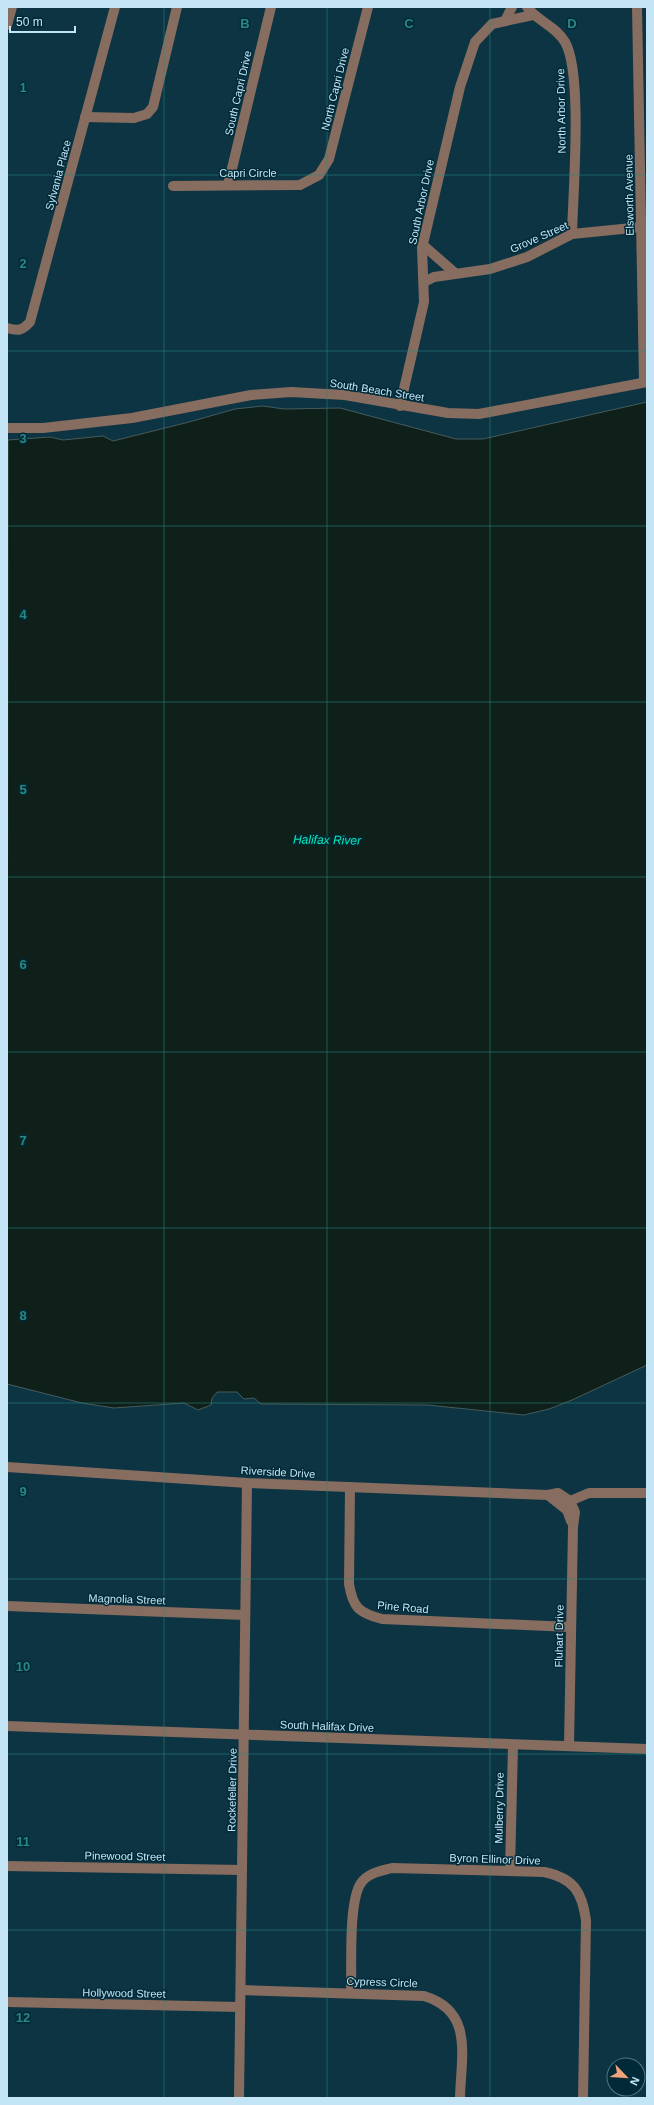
<svg xmlns="http://www.w3.org/2000/svg" width="654" height="2105" viewBox="0 0 654 2105" font-family="Helvetica,sans-serif">
<style>
.water{fill:#0f201a;stroke:#455b5c}
.lines{fill:none;stroke-linecap:round;stroke-linejoin:round}
.minor{stroke:#876d60;stroke-width:10}
.grid{fill:none;stroke:#2a8782;stroke-width:1;stroke-opacity:0.55}
.labels{text-anchor:middle;dominant-baseline:central;stroke-width:3;stroke-linejoin:round;paint-order:stroke}
.street-label{font-size:11px;fill:#c3e5f5;stroke:#012a38}
.water-label{font-size:12px;font-style:italic;fill:#09e8b2;stroke:#012a38}
.grid-label{font-size:13px;text-anchor:middle;font-weight:bold;fill:#2a8782;stroke:#012a38;stroke-width:3;stroke-linejoin:round;paint-order:stroke}
</style>
<rect width="100%" height="100%" fill="#0d3443"/>
<path class="water" d="M647 402V1365L572 1400 549 1409 524 1415 428 1405 261 1404 254 1398 244 1399 237 1392H217L212 1398 211 1405 198 1410 184 1403 114 1408 82 1403 7 1384 8 440 50 437 63 440 103 436 113 441 189 422 235 409 263 406 284 409 340 408 456 439H483Z"/>
<g class="lines">
<g class="minor">
<path d="M527 7C537 21 556 26 565 42 583 73 573 192 572 234"/>
<path d="M637 7 644 382"/>
<path d="M505 21 512 7"/>
<path d="M7 25 12 7"/>
<path d="M85 117 134 118 147 114 153 107 177 7"/>
<path d="M228 185 271 7"/>
<path d="M173 186 300 185 319 175 329 159 368 7"/>
<path d="M423 245 455 273"/>
<path d="M424 282 434 277 490 269 527 257 572 234 642 227"/>
<path d="M7 328C18 331 22 331 30 322L115 7"/>
<path d="M400 406 424 302 422 248 460 87 475 42 492 24 533 15"/>
<path d="M7 428H43L132 418 251 395 291 392 345 395 448 413 479 414 647 382"/>
<path d="M7 1467 247 1483 548 1495 558 1493 570 1501"/>
<path d="M350 1487 349 1584C353 1608 359 1613 382 1619L571 1627"/>
<path d="M548 1495 567 1510 571 1521"/>
<path d="M570 1501 589 1493H647"/>
<path d="M7 1606 245 1615"/>
<path d="M7 1726 647 1749"/>
<path d="M569 1746 573 1527 575 1512 570 1501"/>
<path d="M7 1866 242 1870"/>
<path d="M510 1871 513 1745"/>
<path d="M241 1990 424 1996C474 2011 461 2056 460 2098"/>
<path d="M351 1993C352 1968 348 1902 361 1883 368 1873 381 1871 392 1868L544 1872C574 1878 582 1892 586 1920L583 2098"/>
<path d="M7 2002 240 2007"/>
<path d="M239 2098 247 1483"/>
</g>
</g>
<path class="grid" d="M164 7V2098M327 7V2098M490 7V2098M7 175H647M7 351H647M7 526H647M7 702H647M7 877H647M7 1052H647M7 1228H647M7 1403H647M7 1579H647M7 1754H647M7 1930H647"/>
<g class="labels">
<g class="street-label">
<text transform="translate(335 89) rotate(-76)">North Capri Drive</text>
<text transform="translate(238 93) rotate(-77)">South Capri Drive</text>
<text transform="translate(561 111) rotate(-91)">North Arbor Drive</text>
<text x="248" y="173">Capri Circle</text>
<text transform="translate(58 175) rotate(-75)">Sylvania Place</text>
<text transform="translate(629 195) rotate(-91)">Elsworth Avenue</text>
<text transform="translate(421 202) rotate(-78)">South Arbor Drive</text>
<text transform="translate(539 237) rotate(-24)">Grove Street</text>
<text transform="translate(377 390) rotate(9)">South Beach Street</text>
<text transform="translate(278 1472) rotate(3)">Riverside Drive</text>
<text transform="translate(127 1599) rotate(2)">Magnolia Street</text>
<text transform="translate(403 1607) rotate(5)">Pine Road</text>
<text transform="translate(559 1636) rotate(-89)">Fluhart Drive</text>
<text transform="translate(327 1726) rotate(2)">South Halifax Drive</text>
<text transform="translate(232 1790) rotate(-89)">Rockefeller Drive</text>
<text transform="translate(499 1808) rotate(-89)">Mulberry Drive</text>
<text transform="translate(125 1856) rotate(1)">Pinewood Street</text>
<text transform="translate(495 1859) rotate(2)">Byron Ellinor Drive</text>
<text transform="translate(382 1982) rotate(2)">Cypress Circle</text>
<text transform="translate(124 1993) rotate(1)">Hollywood Street</text>
</g>
<g class="water-label">
<text transform="translate(327 840) rotate(1)">Halifax River</text>
</g>
</g>
<g class="grid-label">
<text x="245" y="28">B</text>
<text x="409" y="28">C</text>
<text x="572" y="28">D</text>
<text x="23" y="92">1</text>
<text x="23" y="268">2</text>
<text x="23" y="443">3</text>
<text x="23" y="619">4</text>
<text x="23" y="794">5</text>
<text x="23" y="969">6</text>
<text x="23" y="1145">7</text>
<text x="23" y="1320">8</text>
<text x="23" y="1496">9</text>
<text x="23" y="1671">10</text>
<text x="23" y="1846">11</text>
<text x="23" y="2022">12</text>
</g>
<rect width="654" height="2105" fill="none" stroke="#c3e5f5" stroke-width="16"/>
<g transform="translate(626 2077) rotate(115)"><circle r="19" fill="#012a38" stroke="#4f7584"/>
<path d="M0-3L7 15L0 10L-7 15Z" fill="#f0a27a"/>
<text y="-6" font-size="11" font-weight="bold" text-anchor="middle" fill="#c3e5f5">N</text>
</g>
<path d="M10 26v6h65v-6" fill="none" stroke="#c3e5f5" stroke-width="2"/>
<text x="16" y="26" font-size="12" fill="#c3e5f5" stroke="#012a38" stroke-width="3" paint-order="stroke">50 m</text>
</svg>
